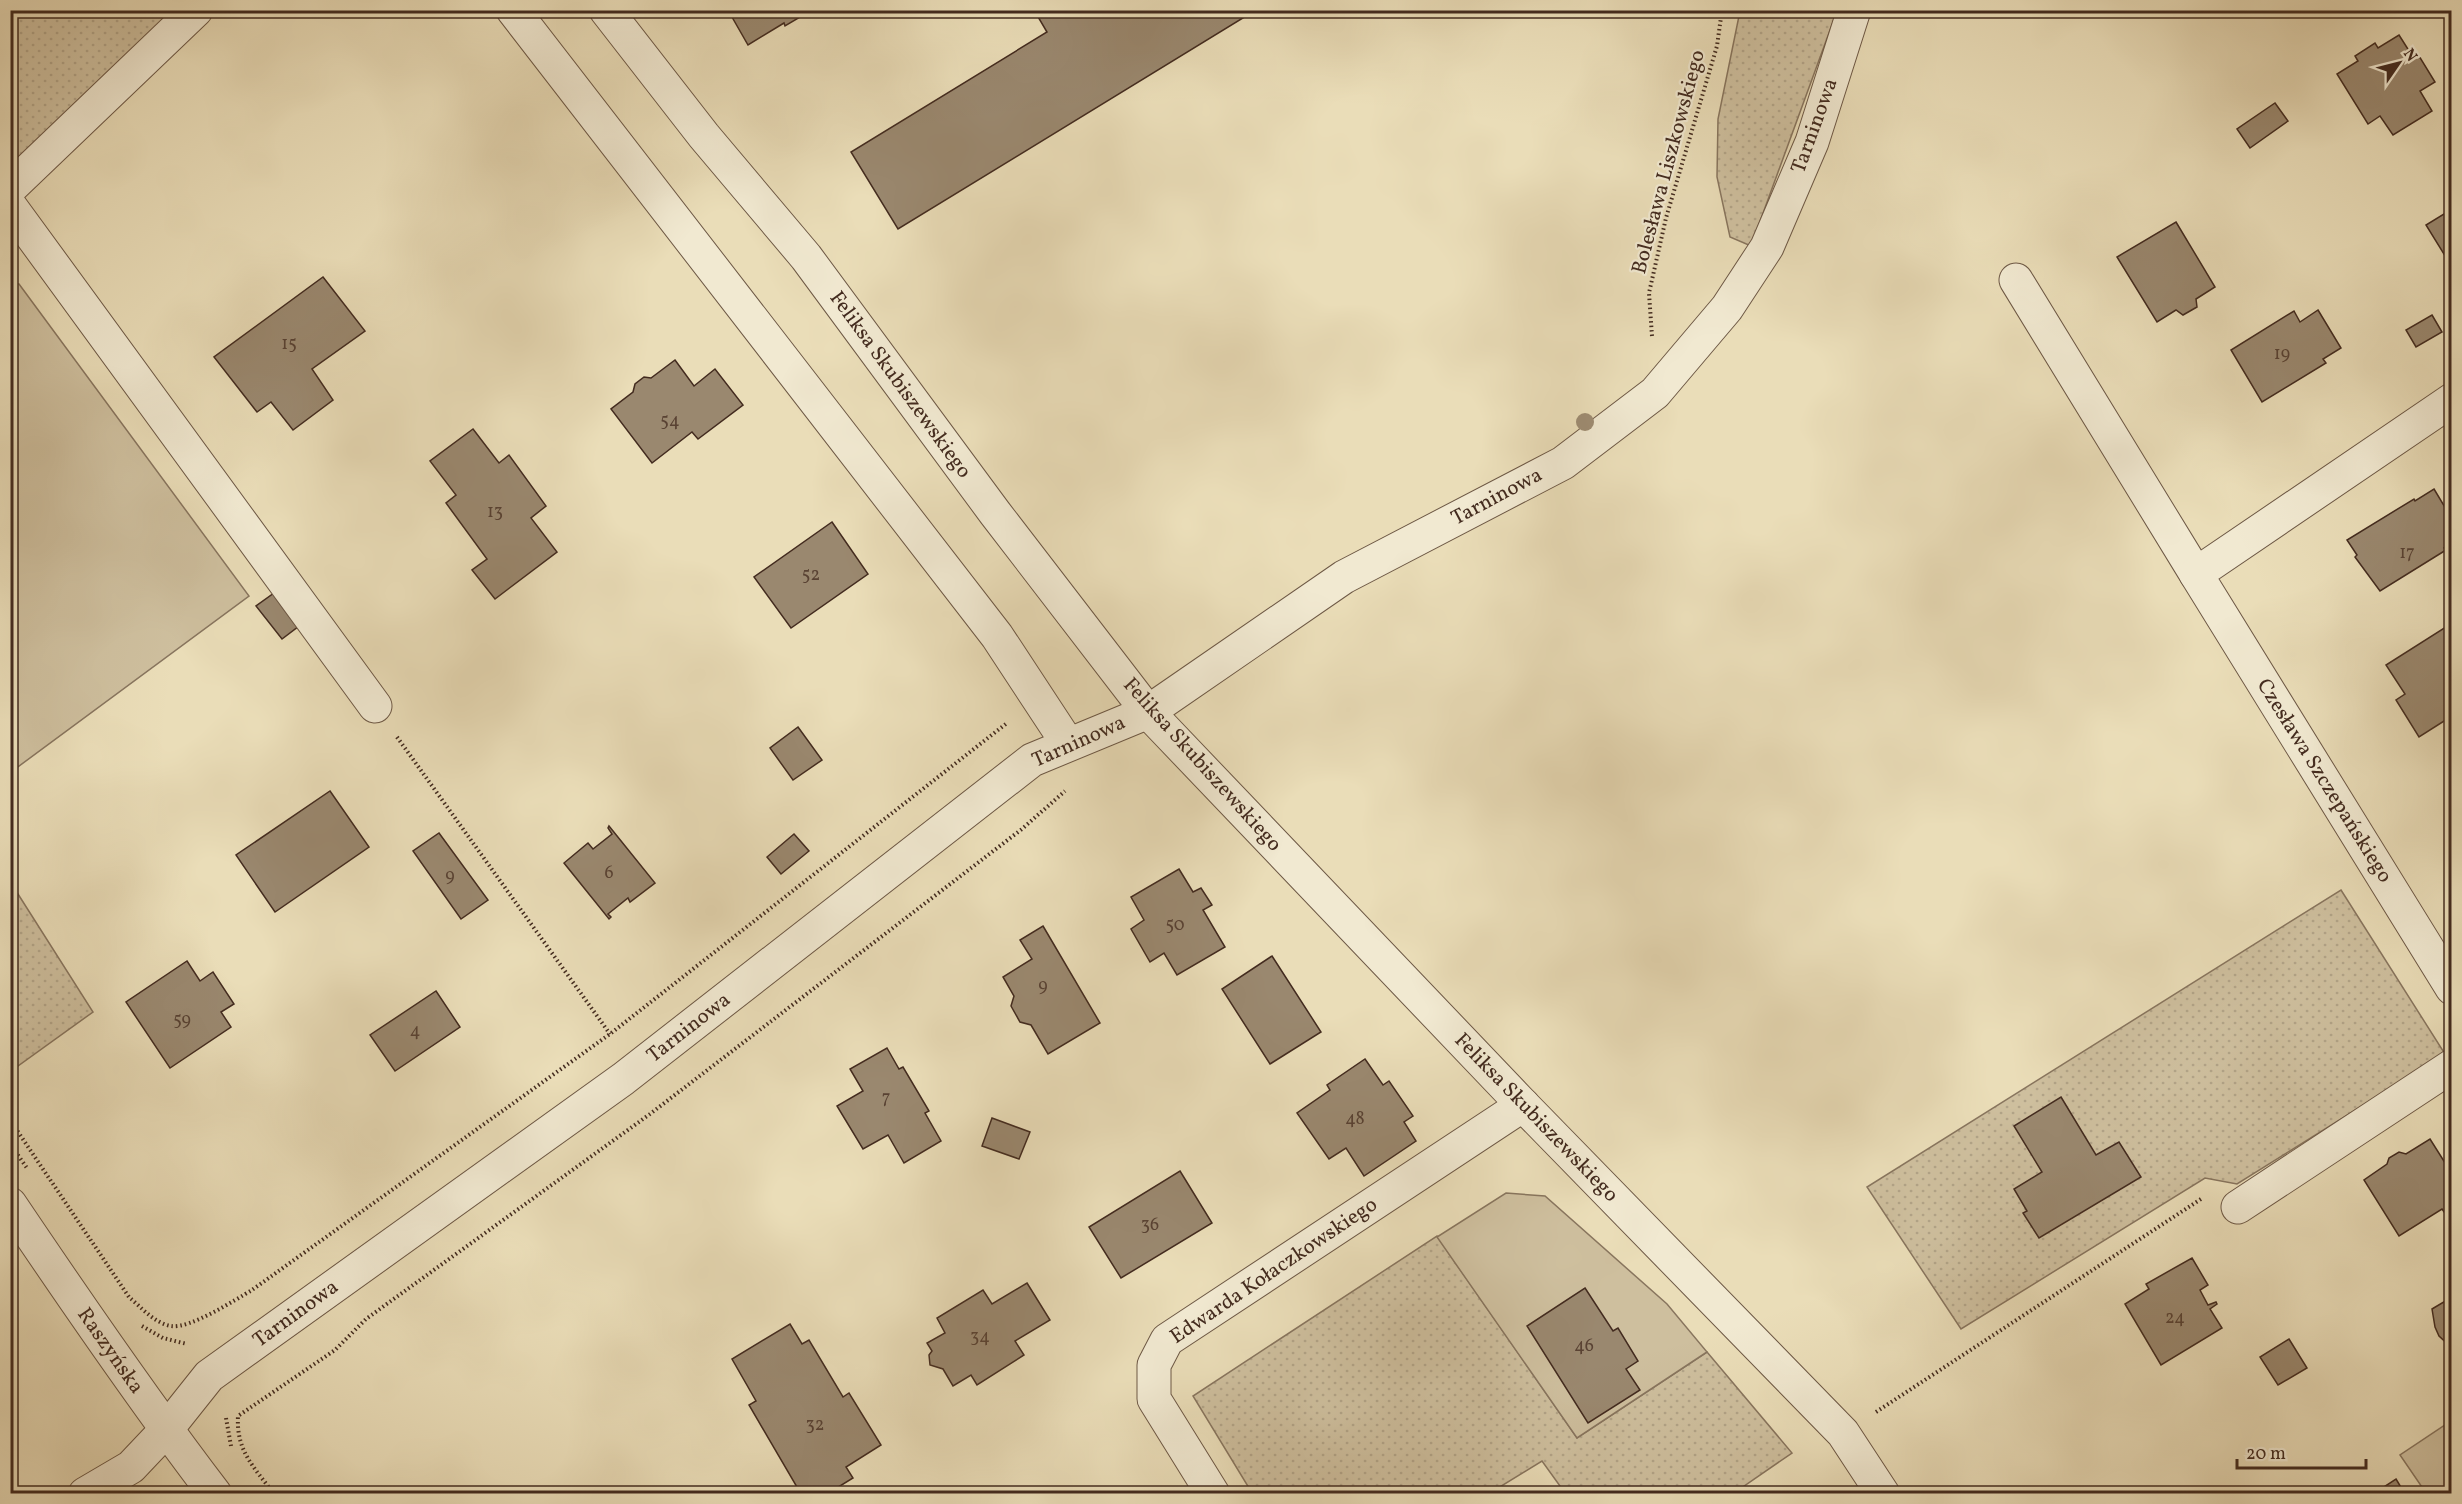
<svg xmlns="http://www.w3.org/2000/svg" width="2462" height="1504" viewBox="0 0 2462 1504" font-family="Vollkorn,serif">
<style>
.grass{fill:url(#grass-dots);stroke:#88755e;stroke-width:1.5}
.garden{fill:#cebf9e;stroke:#88755e;stroke-width:1.5}
.building{fill:#9a886f;stroke:#432b1f;stroke-width:1.5}
.lines{fill:none;stroke-linecap:round;stroke-linejoin:round}
.minor-casing{stroke:#6d5845;stroke-width:35}
.path{stroke:#432b1f;stroke-width:4;stroke-dasharray:1.5 3;stroke-linecap:butt}
.minor{stroke:#f1e9d1;stroke-width:33}
.tree{fill:#9e8c72}
.labels{text-anchor:middle;dominant-baseline:central;stroke-width:4.5;stroke-linejoin:round;paint-order:stroke}
.number-label{font-size:18px;fill:#594233}
.street-label{font-size:21px;fill:#432b1f;stroke:#f1e9d1}
</style>
<defs>
<pattern id="grass-dots" width="8" height="8" patternUnits="userSpaceOnUse" patternTransform="scale(1.5)"><rect width="8" height="8" fill="#cebf9e"/><path d="M2 2h.1M6 6h.1" fill="none" stroke="#b2a488" stroke-width="1.8" stroke-linecap="round"/></pattern>
</defs>
<rect width="100%" height="100%" fill="#eaddb8"/>
<filter id="stains"><feTurbulence type="fractalNoise" baseFrequency=".00333" numOctaves="4"/><feColorMatrix values="0 0 0 0 .2 0 0 0 0 .09 0 0 0 0 .02 0 0 0 .5 -.17"/></filter>
<radialGradient id="worn" r=".72"><stop offset=".6" stop-color="#630" stop-opacity="0"/><stop offset="1" stop-color="#630" stop-opacity=".3"/></radialGradient>
<g class="grass">
<path d="M11 11H173L11 169Z"/>
<path d="M1740 11H1837L1751 246 1730 237 1717 177 1718 119Z"/>
<path d="M11 883 93 1012 11 1071H10Z"/>
<path d="M2341 890 2445 1054 2237 1184 2205 1178 1961 1329 1867 1187Z"/>
<path d="M1437 1236 1577 1438 1707 1352 1792 1453 1734 1493H1565L1542 1461 1490 1493H1252L1193 1396Z"/>
</g>
<g class="garden">
<path d="M11 283 19 284 249 596 11 772Z"/>
<path d="M1506 1193 1545 1196 1667 1304 1707 1352 1577 1438 1437 1237Z"/>
<path d="M2451 1421V1493H2426L2400 1455Z"/>
</g>
<g class="building">
<path d="M728 10H812L785 26 784 23 748 45Z"/>
<path d="M1034 10H1256L898 229 851 152 1047 32Z"/>
<path d="M2399 35 2411 54 2416 51 2435 82 2420 91 2432 111 2393 135 2380 116 2368 124 2337 74 2358 61 2355 56 2375 43 2378 48Z"/>
<path d="M2275 103 2288 121 2250 148 2237 129Z"/>
<path d="M2452 209V267L2426 225Z"/>
<path d="M2176 222 2215 287 2196 299 2197 307 2183 315 2176 310 2157 322 2117 257Z"/>
<path d="M323 277 365 331 312 369 333 400 293 430 271 402 257 412 214 357Z"/>
<path d="M2318 310 2341 348 2323 359 2326 363 2262 402 2231 350 2294 311 2300 322Z"/>
<path d="M2432 315 2442 332 2416 347 2406 330Z"/>
<path d="M675 360 694 386 715 369 743 405 698 439 692 432 652 463 611 409 633 392 635 384 644 377 651 378Z"/>
<path d="M473 429 499 463 509 455 546 506 531 518 557 552 495 599 472 570 487 559 446 503 456 495 430 461Z"/>
<path d="M2434 489 2452 519V543L2444 548 2446 550 2380 591 2355 557 2357 555 2347 540 2414 499 2415 501Z"/>
<path d="M832 522 868 574 791 628 754 577Z"/>
<path d="M274 593 299 626 282 639 256 606Z"/>
<path d="M2449 625 2452 630V716L2419 737 2396 700 2405 694 2386 665Z"/>
<path d="M798 727 822 760 793 780 770 748Z"/>
<path d="M330 791 369 847 275 912 236 855Z"/>
<path d="M609 826 655 883 630 902 628 898 608 914 611 917 609 919 564 863 588 843 593 849 612 834 608 828Z"/>
<path d="M439 833 488 900 461 919 413 851Z"/>
<path d="M794 834 809 851 781 874 767 857Z"/>
<path d="M1179 869 1193 892 1201 888 1212 905 1203 910 1225 947 1177 975 1164 953 1150 962 1131 929 1144 920 1131 897Z"/>
<path d="M1043 926 1100 1023 1048 1054 1031 1025 1020 1022 1011 1006 1014 996 1003 977 1032 959 1020 940Z"/>
<path d="M1272 956 1321 1032 1270 1064 1222 989Z"/>
<path d="M187 961 200 981 213 972 234 1004 221 1012 231 1027 170 1068 126 1002Z"/>
<path d="M436 991 460 1027 395 1071 370 1035Z"/>
<path d="M887 1048 899 1069 903 1067 929 1111 925 1113 941 1141 904 1163 888 1135 863 1149 837 1106 863 1091 850 1069Z"/>
<path d="M1365 1059 1383 1085 1389 1081 1413 1116 1404 1122 1416 1141 1364 1176 1346 1148 1329 1159 1297 1113 1330 1090 1327 1085Z"/>
<path d="M2061 1097 2096 1155 2119 1142 2141 1177 2039 1238 2023 1213 2027 1211 2014 1189 2042 1172 2014 1126Z"/>
<path d="M992 1118 1030 1132 1019 1159 982 1146Z"/>
<path d="M2430 1139 2447 1166 2452 1163V1213L2447 1216 2442 1209 2399 1236 2364 1180 2387 1164 2389 1158 2399 1152 2406 1154Z"/>
<path d="M1180 1171 1212 1223 1121 1278 1089 1227Z"/>
<path d="M2192 1258 2208 1285 2200 1290 2208 1305 2216 1302 2217 1304 2210 1309 2222 1328 2161 1365 2125 1304 2149 1289 2146 1284Z"/>
<path d="M1027 1283 1050 1320 1015 1341 1024 1355 977 1385 971 1375 953 1386 943 1369 930 1365 929 1355 932 1351 927 1343 945 1333 937 1318 983 1290 992 1304Z"/>
<path d="M1585 1288 1613 1331 1618 1328 1638 1361 1626 1369 1640 1390 1588 1423 1527 1326Z"/>
<path d="M2452 1297V1348L2439 1336 2435 1327 2432 1309Z"/>
<path d="M790 1324 802 1344 809 1340 843 1397 849 1393 881 1445 846 1467 853 1478 827 1494H801L749 1405 756 1401 732 1359Z"/>
<path d="M2289 1339 2307 1368 2278 1385 2260 1357Z"/>
<path d="M2396 1479 2405 1494H2373Z"/>
</g>
<g class="lines">
<defs>
<g id="minor">
<path d="M513 10 997 636 1068 744"/>
<path d="M606 10 704 136 806 257 995 513 1148 712 1523 1105 1843 1433 1883 1494"/>
<path d="M10 188 196 10"/>
<path d="M10 206 375 706"/>
<path d="M2016 280 2196 574"/>
<path d="M2452 400 2196 574 2452 988"/>
<path d="M10 1204C76 1302 143 1400 215 1494"/>
<path d="M2238 1207 2452 1066"/>
<path d="M85 1494 131 1467 166 1430 209 1376 623 1079 1032 760 1148 712 1344 577 1563 463 1655 393 1727 308 1767 247 1812 142 1854 10"/>
<path d="M1213 1494 1154 1399V1365L1167 1340 1523 1105"/>
</g>
</defs>
<use href="#minor" class="minor-casing"/>
<g class="path">
<path d="M1652 336 1649 293 1666 218 1717 46 1722 10"/>
<path d="M397 737 610 1034"/>
<path d="M10 1120 129 1297C141 1307 154 1323 171 1326 190 1329 235 1300 252 1290L610 1034 1007 723"/>
<path d="M10 1144 27 1168"/>
<path d="M142 1326 163 1338 187 1344"/>
<path d="M1876 1412 2201 1199"/>
<path d="M226 1418 231 1446"/>
<path d="M274 1494C254 1467 236 1451 238 1416L335 1350 366 1319 650 1114 1022 829 1065 791"/>
</g>
<use href="#minor" class="minor"/>
</g>
<circle class="tree" cx="1585" cy="422" r="9"/>
<g class="labels">
<g class="number-label">
<text x="289" y="344">15</text>
<text x="2282" y="354">19</text>
<text x="670" y="421">54</text>
<text x="495" y="512">13</text>
<text x="2407" y="553">17</text>
<text x="811" y="575">52</text>
<text x="609" y="873">6</text>
<text x="450" y="876">9</text>
<text x="1175" y="925">50</text>
<text x="1043" y="986">9</text>
<text x="182" y="1020">59</text>
<text x="415" y="1031">4</text>
<text x="886" y="1098">7</text>
<text x="1355" y="1119">48</text>
<text x="1150" y="1225">36</text>
<text x="2175" y="1318">24</text>
<text x="980" y="1337">34</text>
<text x="1584" y="1346">46</text>
<text x="815" y="1425">32</text>
</g>
<g class="street-label">
<text transform="translate(1815 126) rotate(-70)">Tarninowa</text>
<text transform="translate(1669 162) rotate(-75)">Bolesława Liszkowskiego</text>
<text transform="translate(900 385) rotate(54)">Feliksa Skubiszewskiego</text>
<text transform="translate(1497 497) rotate(-28)">Tarninowa</text>
<text transform="translate(1079 742) rotate(-24)">Tarninowa</text>
<text transform="translate(1202 765) rotate(48)">Feliksa Skubiszewskiego</text>
<text transform="translate(2324 781) rotate(58)">Czesława Szczepańskiego</text>
<text transform="translate(689 1028) rotate(-38)">Tarninowa</text>
<text transform="translate(1536 1118) rotate(46)">Feliksa Skubiszewskiego</text>
<text transform="translate(1274 1271) rotate(-34)">Edwarda Kołaczkowskiego</text>
<text transform="translate(296 1314) rotate(-36)">Tarninowa</text>
<text transform="translate(110 1351) rotate(55)">Raszyńska</text>
</g>
</g>
<rect width="2462" height="1504" fill="none" stroke="#eaddb8" stroke-width="36"/>
<rect x="12" y="12" width="2438" height="1480" fill="none" stroke="#432b1f" stroke-width="3"/>
<rect x="18" y="18" width="2426" height="1468" fill="none" stroke="#432b1f" stroke-width="1.5"/>
<g transform="translate(2399 63) rotate(55)" stroke="#f1e9d1" stroke-width="4.5" paint-order="stroke">
<path d="M0-4.5L10 22L0 15L-10 22Z" fill="#432b1f"/>
<text y="-9" font-size="16" font-weight="bold" text-anchor="middle" fill="#432b1f">N</text>
</g>
<path d="M2237 1459v9h129v-9" fill="none" stroke="#432b1f" stroke-width="3"/>
<text x="2246" y="1459" font-size="18" fill="#432b1f" stroke="#f1e9d1" stroke-width="4.5" paint-order="stroke">20 m</text>
<rect width="100%" height="100%" filter="url(#stains)"/>
<rect width="100%" height="100%" fill="url(#worn)"/>
</svg>
